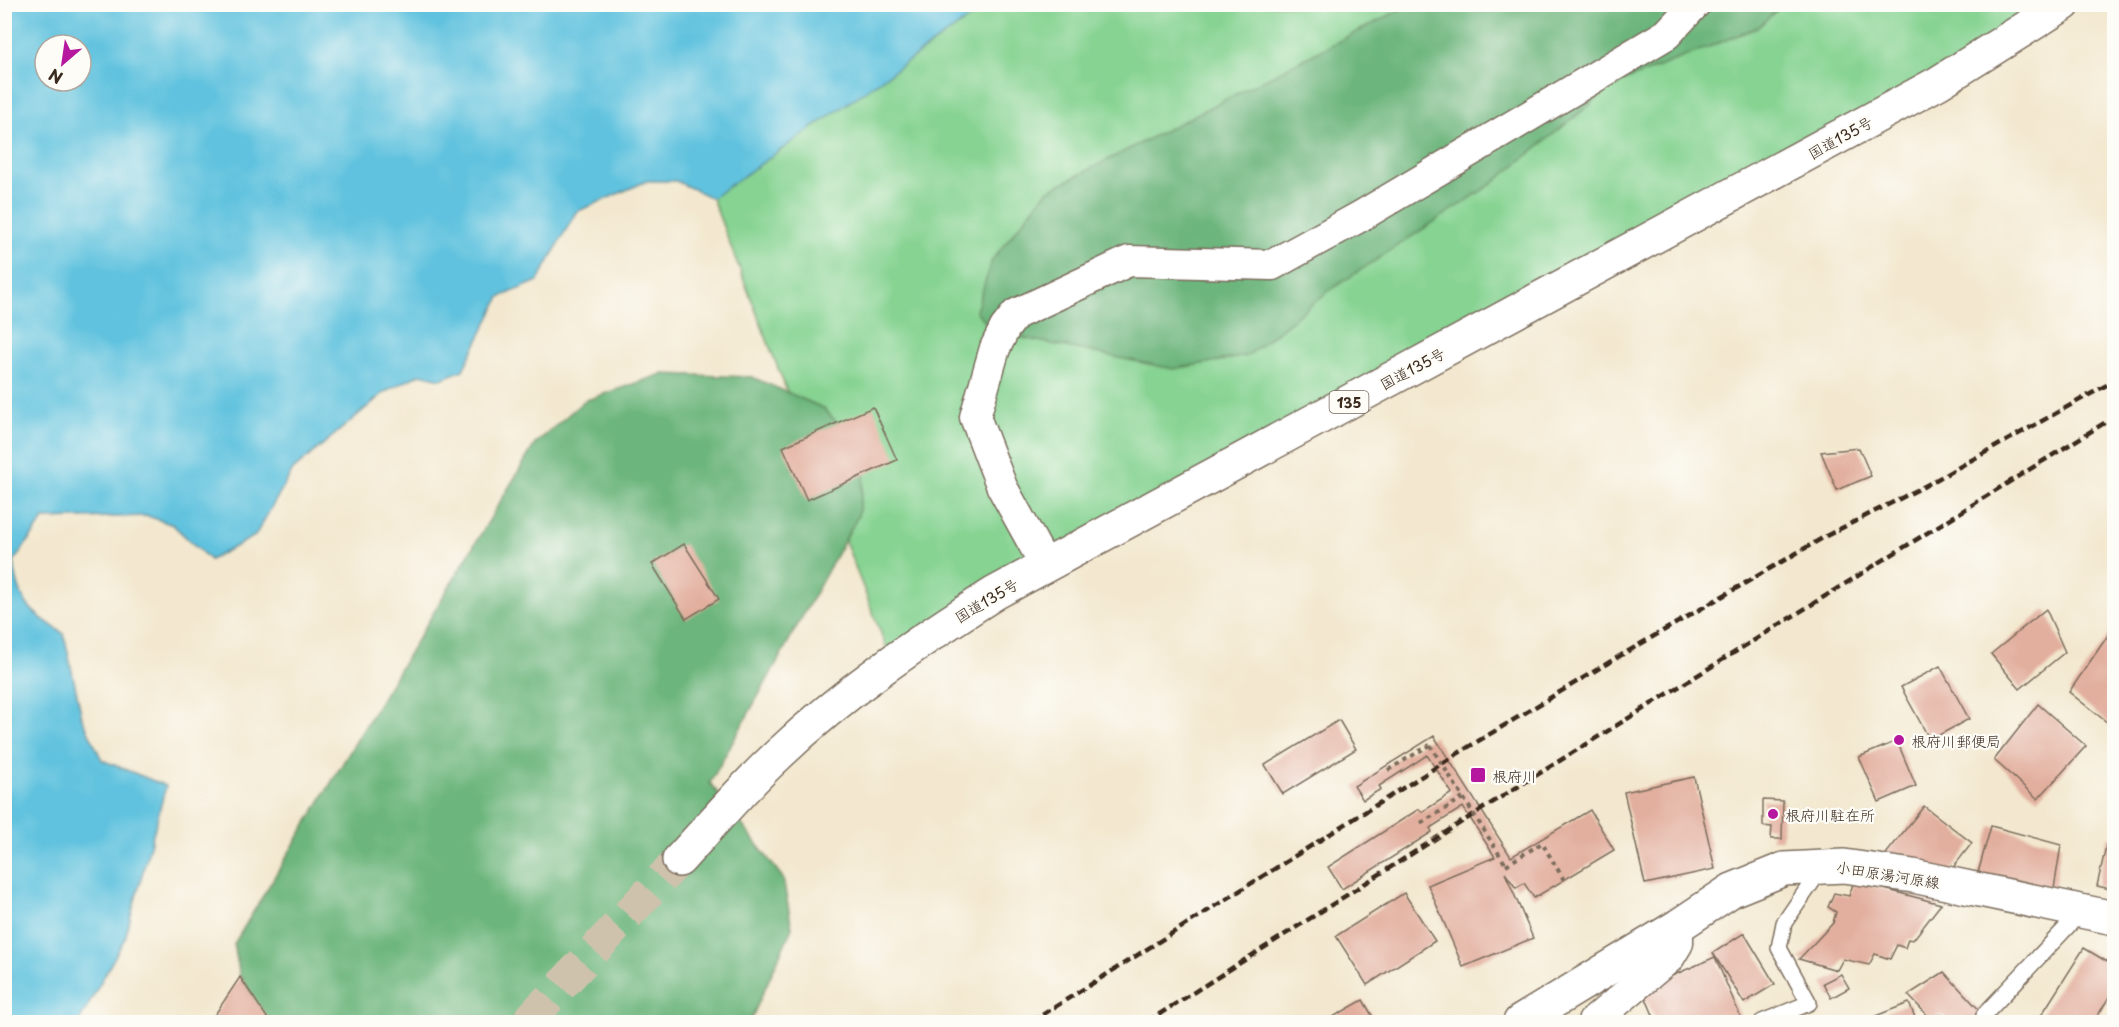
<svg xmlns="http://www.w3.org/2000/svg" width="2119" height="1027" viewBox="0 0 2119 1027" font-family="'Playpen Sans','Klee One',sans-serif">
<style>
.green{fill:#86d392;stroke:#607e58;stroke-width:1.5}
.forest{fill:#6cb57c;stroke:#54704d;stroke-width:1.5}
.water{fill:#60c2de;stroke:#4e767e;stroke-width:1.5;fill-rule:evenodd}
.building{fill:#e2ae9d}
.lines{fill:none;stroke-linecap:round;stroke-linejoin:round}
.trunk-tunnel{stroke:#cec2ac;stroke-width:33;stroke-dasharray:33 16;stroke-linecap:butt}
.service-casing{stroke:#7b6c5c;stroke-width:18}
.minor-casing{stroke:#7b6c5c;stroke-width:33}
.secondary-casing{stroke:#7b6c5c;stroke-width:36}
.trunk-casing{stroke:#7b6c5c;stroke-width:36}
.path{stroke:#7b6c5c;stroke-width:4;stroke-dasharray:4.5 4.5;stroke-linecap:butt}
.service{stroke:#fff;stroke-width:15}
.minor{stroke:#fff;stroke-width:30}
.secondary{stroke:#fff;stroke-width:33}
.trunk{stroke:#fff;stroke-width:33}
.rail{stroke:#3b2a1e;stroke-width:4.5;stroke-dasharray:9 4.5;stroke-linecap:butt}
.path-bridge{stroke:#7b6c5c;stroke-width:4;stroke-dasharray:4.5 4.5;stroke-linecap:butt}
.poi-dot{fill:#b5179e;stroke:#fdfcf7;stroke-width:2}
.labels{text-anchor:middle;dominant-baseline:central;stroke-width:4.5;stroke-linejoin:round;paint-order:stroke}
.shield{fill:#fdfcf7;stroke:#75695f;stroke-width:1.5}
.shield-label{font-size:14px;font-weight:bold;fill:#3b2a1e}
.street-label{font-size:15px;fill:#3b2a1e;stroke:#fdfcf7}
.poi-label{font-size:15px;fill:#3b2a1e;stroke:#fdfcf7;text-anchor:start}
</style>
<rect width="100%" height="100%" fill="#fdfcf7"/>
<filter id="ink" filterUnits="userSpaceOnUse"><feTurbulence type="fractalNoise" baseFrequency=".0167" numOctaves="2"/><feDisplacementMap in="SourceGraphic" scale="12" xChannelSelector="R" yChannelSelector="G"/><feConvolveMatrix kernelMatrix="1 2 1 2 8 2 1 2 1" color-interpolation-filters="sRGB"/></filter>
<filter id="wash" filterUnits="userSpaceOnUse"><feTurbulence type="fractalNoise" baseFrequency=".008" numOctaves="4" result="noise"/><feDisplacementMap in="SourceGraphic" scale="24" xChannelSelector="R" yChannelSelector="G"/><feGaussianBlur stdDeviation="1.35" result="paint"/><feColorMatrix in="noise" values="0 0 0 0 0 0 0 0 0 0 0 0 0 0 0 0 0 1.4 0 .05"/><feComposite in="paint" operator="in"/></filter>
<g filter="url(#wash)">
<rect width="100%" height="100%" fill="#f3e8cf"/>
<path class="green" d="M988 5H2058L892 662 712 198Z"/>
<g class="forest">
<path d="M1409 5H1783L1758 27 1614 85 1492 184 1330 290 1247 356 1173 369 994 332 976 311 992 260 1047 191Z"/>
<path d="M662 374 752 377 823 408 868 454 858 516 710 783 783 878 792 928 753 1015 748 1022H264L252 994 240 977 234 944 535 444 584 401Z"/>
</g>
<path class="water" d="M5 4 988 5 712 198 676 181H647L576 212 538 281 500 297 463 370 441 379 420 374 385 392 293 470 255 536 210 560 173 525 148 516 44 519 14 561C19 605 29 610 64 634L82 718 102 760 166 786 125 938 79 1022H5ZM45 45H81V81H45Z"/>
<g id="blocks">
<g class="building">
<path d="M873 407 897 460 807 500 783 447Z"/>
<path d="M1859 448 1871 476 1837 490 1821 452Z"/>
<path d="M684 544 719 599 686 619 652 564Z"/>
<path d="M2046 609 2065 652 2020 689 1991 654Z"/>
<path d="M2111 631 2114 634 2113 727 2069 692Z"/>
<path d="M1940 666 1969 719 1930 740 1901 687Z"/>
<path d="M2038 704 2086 746 2038 799 1994 760Z"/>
<path d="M1339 720 1356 749 1283 794 1265 765Z"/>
<path d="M1434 736 1511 857 1590 810 1614 850 1534 898 1524 883 1516 888 1505 873 1533 938 1463 967 1428 885 1495 857 1463 807 1430 828 1432 832 1342 889 1328 867 1419 809 1422 812 1452 793 1427 755 1379 786 1381 789 1363 800 1354 786Z"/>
<path d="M1897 741 1916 786 1879 802 1859 757Z"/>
<path d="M1694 777 1715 869 1645 884 1624 792Z"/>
<path d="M1763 800 1783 801 1782 839H1771L1772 827 1763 826Z"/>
<path d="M1924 806 1972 843 1945 878 1882 859Z"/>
<path d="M1991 826 2061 845 2053 895 1976 880Z"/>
<path d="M2108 837 2114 839V890L2097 886Z"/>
<path d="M1854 881 1941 904 1913 940 1908 939 1905 948 1897 945 1890 959 1875 954 1869 965 1843 959 1837 970 1799 959 1833 923 1836 912 1828 907 1834 893 1849 896Z"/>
<path d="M1404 893 1435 941 1367 985 1336 936Z"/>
<path d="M1744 933 1775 984 1744 1003 1713 953Z"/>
<path d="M2084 948 2114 966V989L2094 1022H2037Z"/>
<path d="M1715 957 1742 1020 1736 1022H1656L1642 989Z"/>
<path d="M1944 972 1984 1015 1976 1022H1950L1942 1015 1928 1016 1908 995Z"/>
<path d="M1841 974 1849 988 1831 998 1823 983Z"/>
<path d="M240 977 270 1022H210Z"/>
<path d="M1363 1000 1376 1022H1324Z"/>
<path d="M1909 1003 1917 1022H1860Z"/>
</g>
</g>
</g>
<g filter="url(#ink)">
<use href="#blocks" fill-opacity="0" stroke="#7b6c5c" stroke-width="1.5"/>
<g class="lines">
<path class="trunk-tunnel" d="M527 1022 679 860"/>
<defs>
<g id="service">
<path d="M1984 1015 2082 911"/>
<path d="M1762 1022 1809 1003 1779 948 1784 923 1821 869"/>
</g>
<g id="minor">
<path d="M1045 565 1002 487 975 417 995 348 1005 328 1016 314 1129 261 1272 265 1361 216 1667 34 1695 4"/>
<path d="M1593 1022 1669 958 1678 943V926"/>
</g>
<path id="secondary" d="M1520 1022 1678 926 1732 890 1784 869 1844 866 1913 876 2114 918"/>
<path id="trunk" d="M679 860C712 824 743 787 779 754 844 692 919 641 995 593L1870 120 1938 83 2064 4"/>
</defs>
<use href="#service" class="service-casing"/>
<use href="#minor" class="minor-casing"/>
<use href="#secondary" class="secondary-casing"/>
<use href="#trunk" class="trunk-casing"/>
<g class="path">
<path d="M1388 770 1430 745"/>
<path d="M1421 823 1463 798"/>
<path d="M1506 865 1542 843 1564 880"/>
</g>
<use href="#service" class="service"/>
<use href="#minor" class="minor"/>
<use href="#secondary" class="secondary"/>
<use href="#trunk" class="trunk"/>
<g class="rail">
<path d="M1031 1022 1465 749 1618 657 1826 536 1923 487 2114 381"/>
<path d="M1147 1022 1498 799 2114 417"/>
</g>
<path class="path-bridge" d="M1430 745 1506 865"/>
</g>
</g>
<g class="poi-dot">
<circle cx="1899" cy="740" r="6"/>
<rect x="1470" y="767" width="16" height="16" rx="3"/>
<circle cx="1773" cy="814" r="6"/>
</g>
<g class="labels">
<rect class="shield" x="1329.5" y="391" width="39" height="22" rx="4.5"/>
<g class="shield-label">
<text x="1349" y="402">135</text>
</g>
<g class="street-label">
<text transform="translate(1840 137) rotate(-29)">国道135号</text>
<text transform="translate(1412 368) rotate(-28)">国道135号</text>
<text transform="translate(986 600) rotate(-31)">国道135号</text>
<text transform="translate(1888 874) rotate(9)">小田原湯河原線</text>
</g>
<g class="poi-label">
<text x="1911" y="740">根府川郵便局</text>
<text x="1492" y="775">根府川</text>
<text x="1785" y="814">根府川駐在所</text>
</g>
</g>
<rect width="2119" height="1027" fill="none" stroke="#fdfcf7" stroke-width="24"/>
<g transform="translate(63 63) rotate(209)"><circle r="28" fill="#fdfcf7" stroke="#afa8a0" stroke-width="1.5"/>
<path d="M0-4.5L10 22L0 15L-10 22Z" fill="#b5179e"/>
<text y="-9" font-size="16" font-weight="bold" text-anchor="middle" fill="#3b2a1e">N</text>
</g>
</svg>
